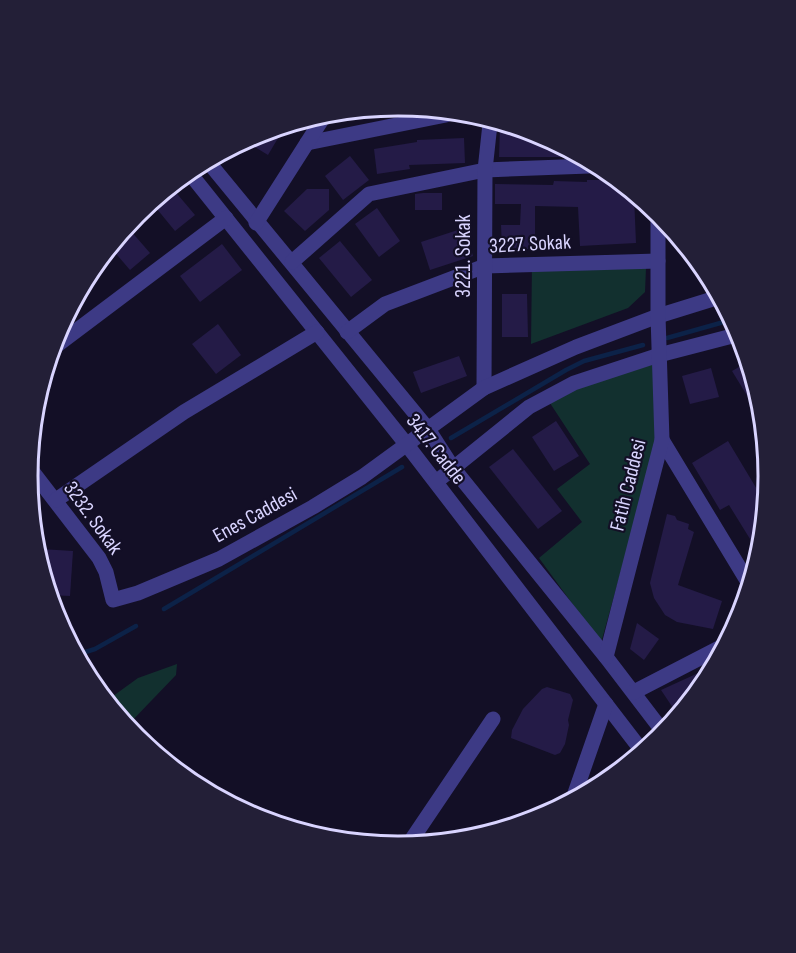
<svg xmlns="http://www.w3.org/2000/svg" width="796" height="953" viewBox="0 0 796 953" font-family="'Sofia Sans Condensed',sans-serif">
<style>
.green{fill:#12302f}
.lines{fill:none;stroke-linecap:round;stroke-linejoin:round}
.stream{stroke:#0c2248;stroke-width:4.5}
.building{fill:#241b47}
.minor{stroke:#3d3a85;stroke-width:15}
.labels{text-anchor:middle;dominant-baseline:central;stroke-width:4.5;stroke-linejoin:round;paint-order:stroke}
.street-label{font-size:21px;fill:#d9d4ff;stroke:#130f26}
.rim{fill:none;stroke:#d9d4ff;stroke-width:3}
</style>
<rect width="100%" height="100%" fill="#130f26"/>
<g class="green">
<path d="M532 264 646 268 645 292 628 308 531 344Z"/>
<path d="M655 361 657 441 601 643 539 558 582 522 557 489 590 464 546 397Z"/>
<path d="M177 664 176 675 127 726 109 699 138 678Z"/>
</g>
<g class="lines">
<g class="stream">
<path d="M667 338 731 320"/>
<path d="M451 438 566 370 584 361 643 345"/>
<path d="M164 609 402 467"/>
<path d="M79 654 95 649 136 626"/>
</g>
</g>
<g class="building">
<path d="M500 126 527 131V139H547L561 148V157H499Z"/>
<path d="M284 128 268 155 245 141 256 134Z"/>
<path d="M464 138 465 163 409 165 410 169 377 174 374 149 417 142V140Z"/>
<path d="M350 156 369 180 343 200 325 176Z"/>
<path d="M587 180H610L634 196 636 243 580 246 578 207 535 206V249H502L501 225H520L521 204H495V184L553 185 554 181 587 182Z"/>
<path d="M173 189 195 215 175 231 152 203Z"/>
<path d="M307 189H329V210L305 231 284 211Z"/>
<path d="M423 193H442V210H415V194Z"/>
<path d="M377 208 400 241 379 257 355 224Z"/>
<path d="M464 228 473 256 430 270 421 242Z"/>
<path d="M130 230 150 253 130 270 112 249 119 240Z"/>
<path d="M340 241 372 280 351 297 319 258Z"/>
<path d="M222 244 242 270 200 302 180 276Z"/>
<path d="M502 294H527L528 337H502Z"/>
<path d="M218 324 241 355 216 374 192 344Z"/>
<path d="M459 356 467 376 421 393 413 372Z"/>
<path d="M746 363 755 407H754L732 371Z"/>
<path d="M711 368 719 397 690 404 682 376Z"/>
<path d="M556 421 579 456 554 471 532 437Z"/>
<path d="M728 441 764 501 755 547 729 505 720 510 692 463Z"/>
<path d="M513 449 562 511 538 529 489 467Z"/>
<path d="M667 514 675 516 677 520 689 524 688 529 694 532 678 585 722 601 713 629 677 622 665 615 654 598 650 583Z"/>
<path d="M41 549 73 551 70 596 50 595Z"/>
<path d="M637 623 659 639 644 660 630 649Z"/>
<path d="M707 669 677 714 661 690Z"/>
<path d="M547 687 570 694 573 700 568 720 569 725 565 744 560 753 555 755 511 738 512 730 523 709 542 689Z"/>
</g>
<g class="lines">
<g class="minor">
<path d="M307 143 446 115"/>
<path d="M210 164 428 429 453 468 606 657 664 733"/>
<path d="M192 176 407 445 642 751"/>
<path d="M256 223 321 121"/>
<path d="M292 262 369 194 485 170 589 166"/>
<path d="M347 332 385 304 485 266 658 261"/>
<path d="M52 349 226 218"/>
<path d="M484 388 485 170 490 124"/>
<path d="M662 440 748 582"/>
<path d="M29 467 99 558 106 572 113 600 138 593 219 559 313 507 362 477 484 388 576 347 658 316 716 298"/>
<path d="M436 482 529 407 574 383 659 355 740 334"/>
<path d="M56 500 184 412 317 332"/>
<path d="M606 657 662 440 658 316V212"/>
<path d="M634 692 723 646"/>
<path d="M574 796 606 704"/>
<path d="M408 845 493 719"/>
</g>
</g>
<g class="labels">
<g class="street-label">
<text transform="translate(530 244) rotate(-3)">3227. Sokak</text>
<text transform="translate(463 256) rotate(-90)">3221. Sokak</text>
<text transform="translate(436 449) rotate(52)">3417. Cadde</text>
<text transform="translate(628 485) rotate(-76)">Fatih Caddesi</text>
<text transform="translate(255 515) rotate(-29)">Enes Caddesi</text>
<text transform="translate(93 518) rotate(54)">3232. Sokak</text>
</g>
</g>
<path d="M0 0H796V953H0ZM38 476a360 360 0 1 1 720 0a360 360 0 1 1-720 0Z" fill="#231f37" fill-rule="evenodd"/>
<path class="rim" d="M38 476a360 360 0 1 1 720 0a360 360 0 1 1-720 0Z"/>
</svg>
